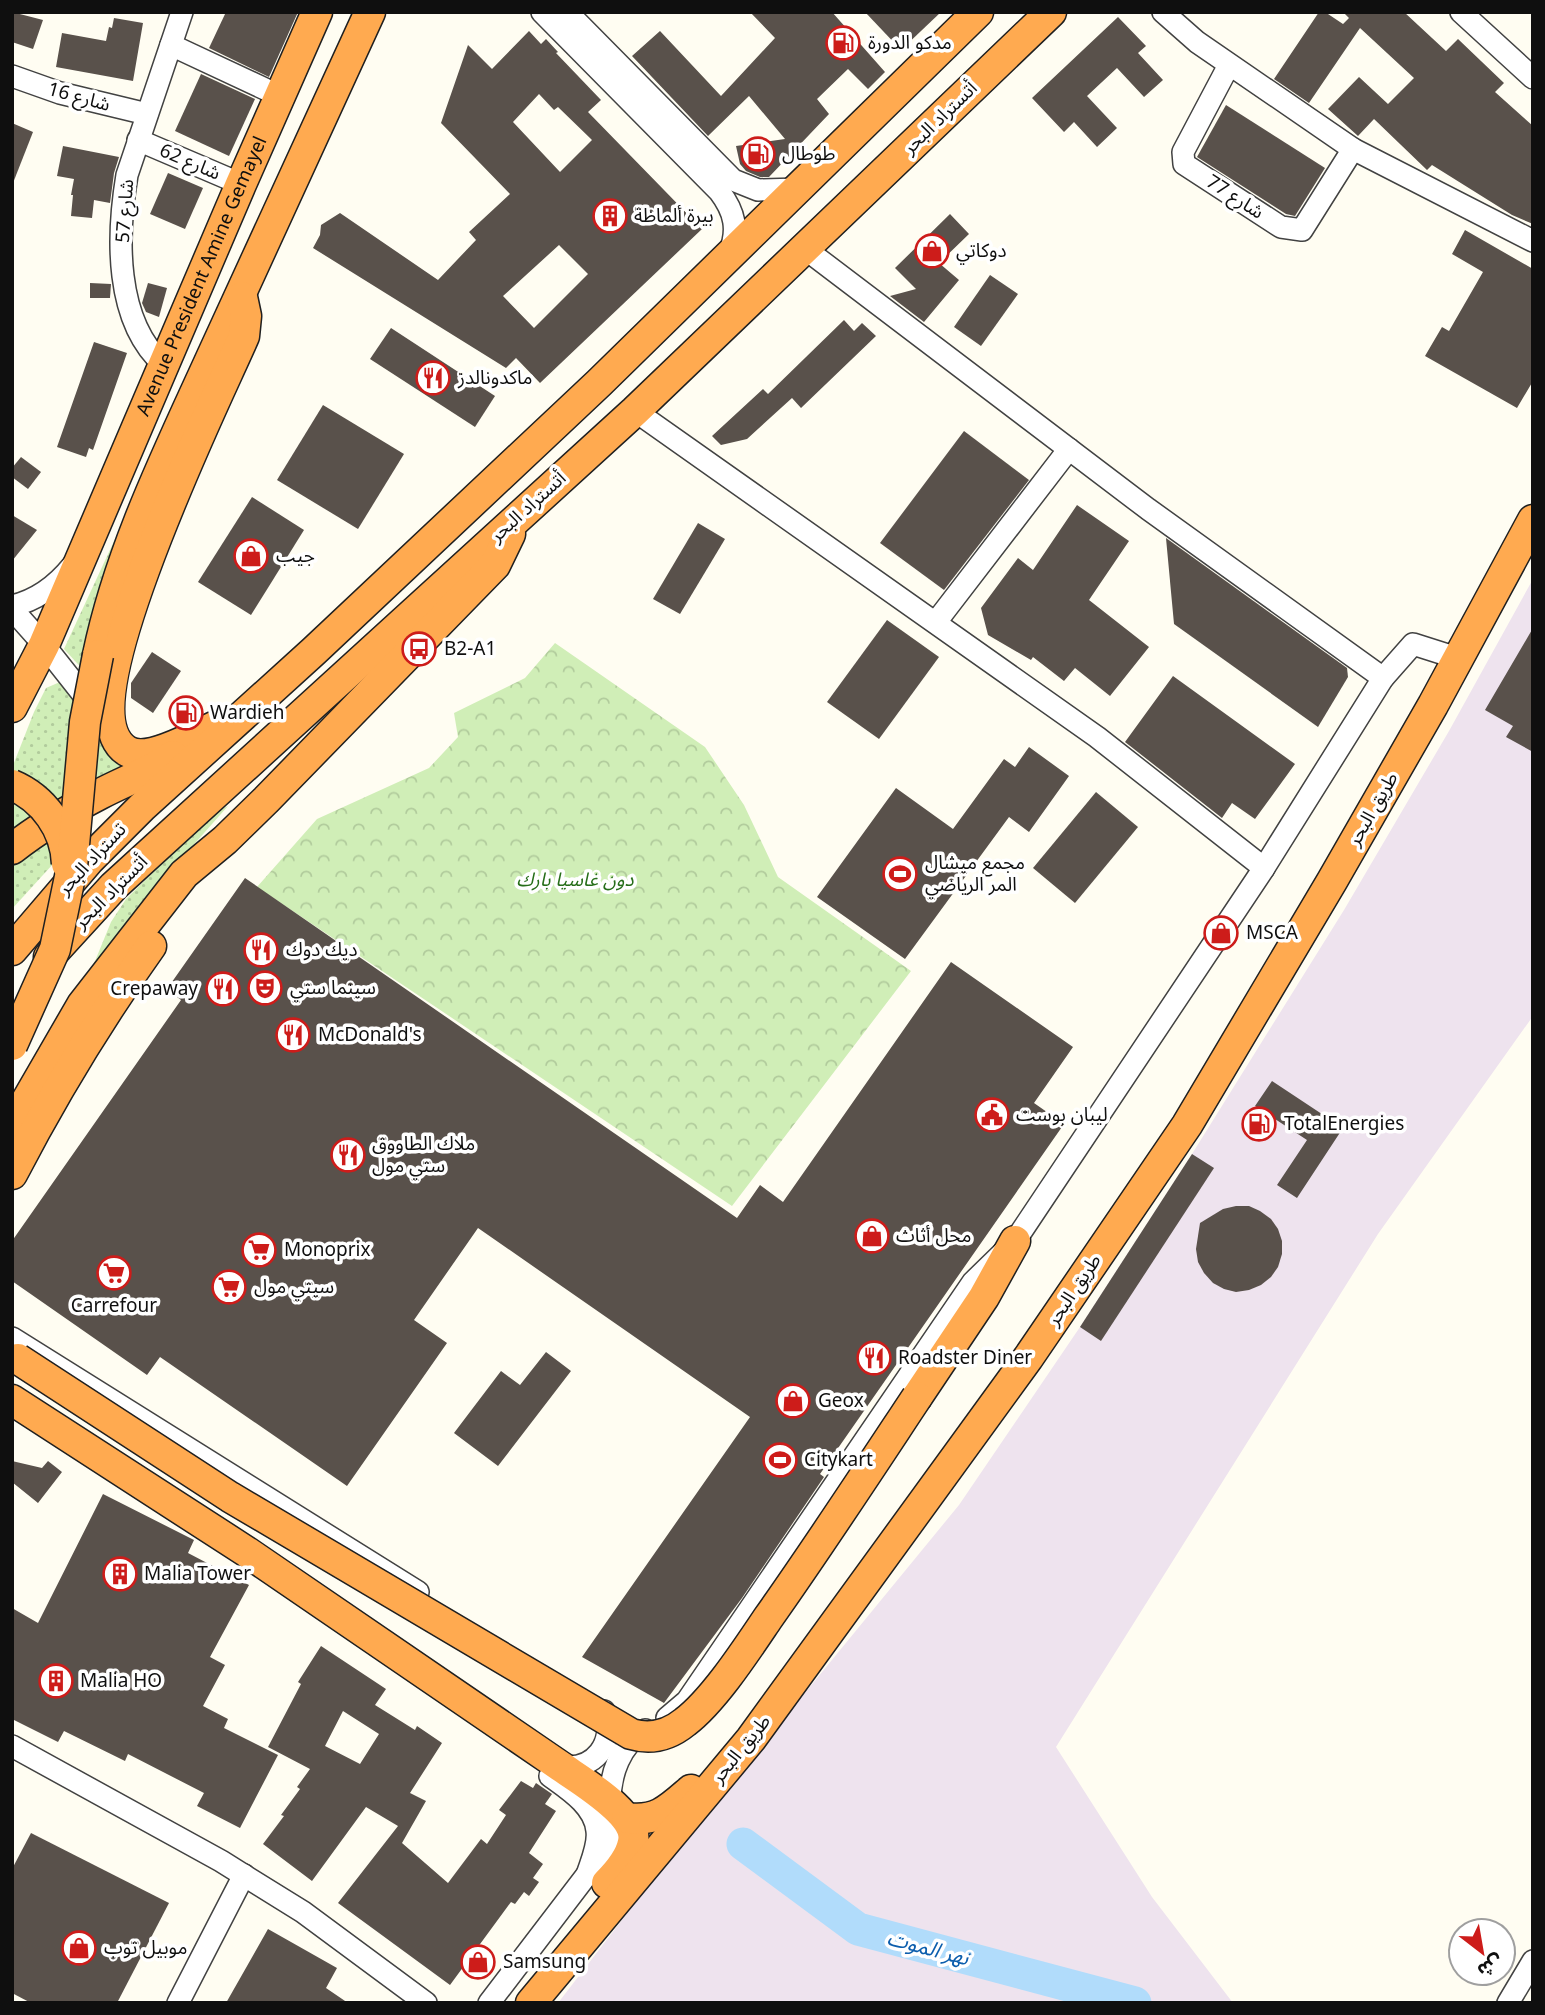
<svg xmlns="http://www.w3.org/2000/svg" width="1545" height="2015" viewBox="0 0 1545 2015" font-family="Georgia,'Noto Sans Arabic',serif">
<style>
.industrial{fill:#eee3ee}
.grass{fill:url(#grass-dots)}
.park{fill:url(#park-crowns)}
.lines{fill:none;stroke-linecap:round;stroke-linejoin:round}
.river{stroke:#b1dcfb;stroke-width:33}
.building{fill:#59514b;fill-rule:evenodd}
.minor-casing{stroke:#424242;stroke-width:24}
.highway-casing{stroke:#202020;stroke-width:33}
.minor{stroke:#fff;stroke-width:21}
.highway{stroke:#ffaa50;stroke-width:30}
.highway-bridge-casing{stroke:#202020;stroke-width:33;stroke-linecap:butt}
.highway-bridge{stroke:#ffaa50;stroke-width:30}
.labels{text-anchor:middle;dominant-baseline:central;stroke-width:7;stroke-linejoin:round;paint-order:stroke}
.poi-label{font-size:19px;fill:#0f0f0f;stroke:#fff;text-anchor:start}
.street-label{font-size:19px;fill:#0f0f0f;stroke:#fff}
.park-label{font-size:19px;font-style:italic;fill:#266e19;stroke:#fff}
.water-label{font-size:21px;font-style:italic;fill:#0c5ead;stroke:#fff}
</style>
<defs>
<pattern id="grass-dots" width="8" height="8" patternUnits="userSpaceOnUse" patternTransform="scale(1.75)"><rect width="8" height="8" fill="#d0eeb7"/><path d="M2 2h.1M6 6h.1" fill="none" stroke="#b1cb9c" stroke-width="1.8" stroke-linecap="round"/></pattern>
<pattern id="park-crowns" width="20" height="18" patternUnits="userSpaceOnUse" patternTransform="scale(1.75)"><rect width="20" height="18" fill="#d0eeb7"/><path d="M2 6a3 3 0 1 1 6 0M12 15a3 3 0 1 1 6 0" fill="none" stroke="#b1cb9c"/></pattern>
</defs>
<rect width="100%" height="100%" fill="#fffdf2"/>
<path class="industrial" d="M1533 579V1016L1378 1234 1056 1747 1152 1897 1233 2003H558L672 1855 959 1505 1080 1327 1192 1154 1344 910 1449 731Z"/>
<g class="grass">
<path d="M141 483 87 674 64 649Z"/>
<path d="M60 682 139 763 12 836V768L34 712 46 688Z"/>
<path d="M228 806 173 868 93 966 111 922 126 899 214 813Z"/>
<path d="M50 831 53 864 12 909V860Z"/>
</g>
<path class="park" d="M555 643 705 747 744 805 778 877 911 971 732 1206 257 887 317 819 429 768 458 737 454 713 525 678Z"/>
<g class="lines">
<path class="river" d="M743 1844 858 1929 1135 2003"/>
</g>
<g class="building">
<path d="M12 12 43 20 33 49 12 42Z"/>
<path d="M226 12H298L269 77 209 48Z"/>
<path d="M750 12H832L885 72 868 89 848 69 817 99 829 114 769 177H760L746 171 740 164 736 146 785 139 749 96 708 136 632 56 660 31 721 96 775 38Z"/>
<path d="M865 12H941L901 50Z"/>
<path d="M1319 12H1325L1343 24 1349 18 1343 12H1404L1446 51 1458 39 1504 83 1495 92 1533 126V224L1512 215 1432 165 1427 170 1374 119 1358 136 1328 109 1359 77 1388 104 1414 78 1360 28 1309 103 1274 79Z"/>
<path d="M1118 17 1146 46 1138 53 1163 80 1144 97 1117 68 1087 96 1117 128 1097 147 1074 122 1064 132 1032 98Z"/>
<path d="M114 18 143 23 133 81 56 67 62 33 106 41 109 27 112 28Z"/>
<path d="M529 31 541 44 546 39 558 52 556 53 601 100 588 112 702 229 540 383 516 358 506 368 313 248 320 235 321 225 340 213 438 280 476 240 469 232 510 194 441 123 468 45 492 69ZM539 94 554 110 558 107 592 140 560 172 513 122ZM559 245 588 274 534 328 503 296Z"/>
<path d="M201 74 255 99 229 156 175 131Z"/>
<path d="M1226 105 1325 168 1295 216 1286 214 1197 157Z"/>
<path d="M12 123 33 132 13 183 12 182Z"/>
<path d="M63 146 119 157 114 173 110 203 94 200 92 218 71 216 73 195H71L74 179 57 176Z"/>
<path d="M168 173 203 188 185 229 150 214Z"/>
<path d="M950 214 969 234 939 263 959 280 924 322 890 296 916 289 895 268Z"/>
<path d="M1465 230 1533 269V381L1517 408 1425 356 1442 327 1449 331 1483 272 1452 254Z"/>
<path d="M990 275 1018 294 981 346 954 327Z"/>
<path d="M90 283 111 284 110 298H90Z"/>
<path d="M148 283 167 288 159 317 146 312 142 303Z"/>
<path d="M844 320 854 331 862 323 876 336 801 408 792 398 747 439 721 445 712 436 763 389 768 394Z"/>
<path d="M391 328 495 396 475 427 370 359Z"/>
<path d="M94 342 127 353 93 450 89 448 86 457 57 447Z"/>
<path d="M323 405 404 454 358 529 277 480Z"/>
<path d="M964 431 1029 480 944 590 880 543Z"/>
<path d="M21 457 41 472 28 489 12 477V468Z"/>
<path d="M252 497 304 530 251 615 198 582Z"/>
<path d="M1077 505 1129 541 1089 600 1149 647 1110 696 1075 668 1064 681 1033 657 1031 660 988 635 981 608 1018 558 1033 570Z"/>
<path d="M12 515 37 530 12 561Z"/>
<path d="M698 523 725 539 680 614 653 599Z"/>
<path d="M1166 538 1347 668 1348 677 1318 727 1174 624Z"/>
<path d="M887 620 939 657 879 739 827 702Z"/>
<path d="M1533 628V752L1506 737 1513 726 1485 710Z"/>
<path d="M152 652 181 671 153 713 131 698V683Z"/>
<path d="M1173 676 1295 764 1255 819 1232 803 1222 818 1125 742Z"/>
<path d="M1029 747 1069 776 1029 832 1009 817 905 959 817 897 896 788 953 829 1004 759 1015 767Z"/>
<path d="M1096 792 1138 827 1075 903 1033 868Z"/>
<path d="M245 878 737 1218 760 1185 783 1202 951 962 1073 1047 1034 1103 1064 1124 820 1474 824 1477 742 1598 664 1703 582 1657 750 1417 478 1228 414 1320 447 1343 347 1486 160 1357 147 1375 12 1281V1241L181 1000 167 989Z"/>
<path d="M1272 1081 1343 1128 1297 1198 1277 1185 1307 1140 1255 1106Z"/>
<path d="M1192 1154 1214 1168 1101 1341 1080 1327Z"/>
<path d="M1236 1206H1249L1260 1211 1271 1219 1278 1229 1282 1241V1254L1278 1267 1271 1277 1261 1285 1249 1290 1236 1292 1224 1289 1213 1283 1204 1273 1198 1262 1196 1249 1200 1223 1223 1209Z"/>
<path d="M546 1352 571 1371 498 1466 454 1433 501 1371 520 1385Z"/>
<path d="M12 1461 42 1468 48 1461 62 1472 38 1503 12 1482Z"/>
<path d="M103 1494 194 1540 188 1553 249 1585 210 1657 225 1665 203 1706 228 1719 224 1728 278 1755 240 1828 197 1806 204 1793 128 1754 125 1761 64 1731 58 1742 12 1719V1608L38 1623Z"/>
<path d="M321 1646 386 1689 375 1705 415 1730 417 1726 442 1743 410 1793 426 1801 402 1843 448 1883 481 1839 487 1844 506 1815 499 1810 521 1781 533 1788 536 1783 552 1794 545 1804 556 1811 529 1853 543 1864 533 1878 539 1882 529 1896 524 1892 515 1904 511 1902 450 1985 338 1903 398 1826 366 1807 312 1881 263 1844 284 1816 281 1815 300 1789 297 1787 310 1769 268 1747 301 1684 298 1682ZM343 1711 379 1734 360 1764 325 1746Z"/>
<path d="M31 1833 169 1903 117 2003H31L12 1993V1869Z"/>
<path d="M268 1929 337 1968 326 1988 348 2003H226Z"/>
</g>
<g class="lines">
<defs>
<g id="minor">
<path d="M542 12 719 191C735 212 739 230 729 254"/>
<path d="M567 12 733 180 758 190 799 189"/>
<path d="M1163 12 1197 42 1353 149 1533 241"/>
<path d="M1461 12 1533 78"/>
<path d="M171 45 280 96"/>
<path d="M1229 65 1183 152 1184 164 1281 227 1302 230 1353 149"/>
<path d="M12 76 60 93 147 114"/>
<path d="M138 140 241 184"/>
<path d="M804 248 1148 509 1383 678"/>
<path d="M164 365C114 321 117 235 127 175L182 12"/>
<path d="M635 411 1097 737 1264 868"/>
<path d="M12 606C38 600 57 585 73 565"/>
<path d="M12 609 44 645 93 707"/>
<path d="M936 622 1069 449"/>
<path d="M12 1338 418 1592"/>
<path d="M667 1718 687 1701 973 1282 1015 1241 1264 868 1383 678 1413 644 1457 658"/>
<path d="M12 1746 221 1861 303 1912 426 2003"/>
<path d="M560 1766C594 1772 617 1742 604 1711"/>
<path d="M550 1776C568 1789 595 1806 597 1831 599 1845 591 1862 587 1875"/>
<path d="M178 2003 244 1875"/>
<path d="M489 2003 605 1851C607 1846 610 1840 612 1835 614 1824 610 1813 610 1802 610 1774 620 1745 645 1730"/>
<path d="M1508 2003 1533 1961"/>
</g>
<g id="highway">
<path d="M98 655C120 549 169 451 213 354 265 240 317 126 370 12"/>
<path id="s1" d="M12 707 44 645 241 184 317 12"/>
<path d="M216 726C195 735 149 764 127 751 61 710 219 395 244 336L246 316 242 297"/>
<path d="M12 849C40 827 69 810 100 794 125 781 150 772 173 756"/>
<path d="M12 950 89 860 142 807 314 651 599 383 978 12"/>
<path d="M49 957 114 886 635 411 1051 12"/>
<path d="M12 1126 82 1005 184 874 225 840 266 800 495 565 510 534"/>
<path d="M12 1174C53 1095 99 1019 151 946"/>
<path d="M917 1397 984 1297 1015 1241"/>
<path d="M12 1400 247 1552 560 1766C581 1781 639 1814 633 1842 630 1858 618 1872 607 1883"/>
<path d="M627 1818C657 1822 669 1809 691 1790"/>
<path d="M531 2003 751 1739 1028 1358 1187 1125 1332 881 1433 705 1533 520"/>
</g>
</defs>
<use href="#minor" class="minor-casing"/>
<use href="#highway" class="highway-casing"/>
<use href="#minor" class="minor"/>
<use href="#highway" class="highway"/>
<defs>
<g id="highway-bridge">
<path d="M12 785C43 798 66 829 67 864"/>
<path d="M12 1045 55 949 72 867 85 722 98 655"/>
<path d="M18 1359 230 1497 631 1734C651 1740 669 1735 685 1722 714 1700 747 1649 768 1618 819 1546 868 1471 917 1397"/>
</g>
</defs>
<use href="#highway-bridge" class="highway-bridge-casing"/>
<use href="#highway-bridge" class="highway-bridge"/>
</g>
<defs>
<symbol id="fuel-ring" viewBox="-11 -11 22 22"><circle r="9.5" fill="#fff" stroke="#cd1c1a" stroke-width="1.5"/><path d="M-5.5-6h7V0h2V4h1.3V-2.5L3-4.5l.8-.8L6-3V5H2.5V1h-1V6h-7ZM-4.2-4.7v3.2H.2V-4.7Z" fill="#cd1c1a"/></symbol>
<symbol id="building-ring" viewBox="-11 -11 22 22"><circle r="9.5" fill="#fff" stroke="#cd1c1a" stroke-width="1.5"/><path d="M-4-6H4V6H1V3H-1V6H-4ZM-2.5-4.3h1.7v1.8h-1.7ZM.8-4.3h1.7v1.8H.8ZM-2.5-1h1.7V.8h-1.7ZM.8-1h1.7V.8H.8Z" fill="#cd1c1a"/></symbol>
<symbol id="shop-ring" viewBox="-11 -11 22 22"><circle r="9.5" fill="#fff" stroke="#cd1c1a" stroke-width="1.5"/><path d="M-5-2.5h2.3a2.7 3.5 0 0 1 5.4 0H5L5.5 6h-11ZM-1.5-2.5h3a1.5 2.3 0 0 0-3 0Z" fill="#cd1c1a"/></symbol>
<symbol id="restaurant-ring" viewBox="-11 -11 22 22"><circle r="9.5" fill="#fff" stroke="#cd1c1a" stroke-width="1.5"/><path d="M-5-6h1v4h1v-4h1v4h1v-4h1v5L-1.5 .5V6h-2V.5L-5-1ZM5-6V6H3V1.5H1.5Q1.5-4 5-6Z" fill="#cd1c1a"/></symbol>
<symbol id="bus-ring" viewBox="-11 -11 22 22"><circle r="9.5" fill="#fff" stroke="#cd1c1a" stroke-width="1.5"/><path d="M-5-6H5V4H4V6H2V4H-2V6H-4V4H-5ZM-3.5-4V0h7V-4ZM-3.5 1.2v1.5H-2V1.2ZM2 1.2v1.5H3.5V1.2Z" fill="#cd1c1a"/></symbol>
<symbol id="stadium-ring" viewBox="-11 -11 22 22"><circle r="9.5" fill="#fff" stroke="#cd1c1a" stroke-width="1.5"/><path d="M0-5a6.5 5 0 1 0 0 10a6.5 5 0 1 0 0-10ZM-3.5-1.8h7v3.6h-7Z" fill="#cd1c1a"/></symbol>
<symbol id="theatre-ring" viewBox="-11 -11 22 22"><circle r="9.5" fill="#fff" stroke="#cd1c1a" stroke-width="1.5"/><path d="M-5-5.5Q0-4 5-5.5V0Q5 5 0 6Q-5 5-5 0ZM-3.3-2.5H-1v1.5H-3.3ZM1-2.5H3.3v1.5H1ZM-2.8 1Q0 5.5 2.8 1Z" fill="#cd1c1a"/></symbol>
<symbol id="civic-ring" viewBox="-11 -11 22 22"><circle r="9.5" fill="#fff" stroke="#cd1c1a" stroke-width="1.5"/><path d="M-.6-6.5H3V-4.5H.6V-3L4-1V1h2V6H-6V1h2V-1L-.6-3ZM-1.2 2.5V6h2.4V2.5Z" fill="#cd1c1a"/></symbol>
<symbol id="supermarket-ring" viewBox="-11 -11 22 22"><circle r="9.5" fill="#fff" stroke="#cd1c1a" stroke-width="1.5"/><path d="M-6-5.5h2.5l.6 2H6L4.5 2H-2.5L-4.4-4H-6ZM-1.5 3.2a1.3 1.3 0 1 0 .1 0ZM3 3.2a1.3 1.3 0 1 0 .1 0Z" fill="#cd1c1a"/></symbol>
</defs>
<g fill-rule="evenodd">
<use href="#fuel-ring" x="824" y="24" width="38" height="38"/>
<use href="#fuel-ring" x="739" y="135" width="38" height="38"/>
<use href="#building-ring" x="591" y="197" width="38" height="38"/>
<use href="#shop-ring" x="913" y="232" width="38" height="38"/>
<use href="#restaurant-ring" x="414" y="359" width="38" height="38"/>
<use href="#shop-ring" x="232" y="537" width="38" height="38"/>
<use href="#bus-ring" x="400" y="630" width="38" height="38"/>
<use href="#fuel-ring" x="167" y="694" width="38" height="38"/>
<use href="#stadium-ring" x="881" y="855" width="38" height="38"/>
<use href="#shop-ring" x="1202" y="914" width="38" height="38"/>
<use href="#restaurant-ring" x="242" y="931" width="38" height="38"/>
<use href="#theatre-ring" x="246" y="969" width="38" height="38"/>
<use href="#restaurant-ring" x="204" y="970" width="38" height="38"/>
<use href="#restaurant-ring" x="274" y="1016" width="38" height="38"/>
<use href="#civic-ring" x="973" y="1096" width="38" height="38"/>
<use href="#fuel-ring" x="1240" y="1105" width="38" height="38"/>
<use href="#restaurant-ring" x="329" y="1136" width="38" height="38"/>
<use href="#shop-ring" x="853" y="1217" width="38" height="38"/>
<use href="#supermarket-ring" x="240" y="1231" width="38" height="38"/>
<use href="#supermarket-ring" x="95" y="1254" width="38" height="38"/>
<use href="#supermarket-ring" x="210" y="1268" width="38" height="38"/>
<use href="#restaurant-ring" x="855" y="1339" width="38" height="38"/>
<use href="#shop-ring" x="774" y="1382" width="38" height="38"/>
<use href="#stadium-ring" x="761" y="1441" width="38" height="38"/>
<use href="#building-ring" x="101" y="1555" width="38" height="38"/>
<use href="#building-ring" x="37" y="1662" width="38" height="38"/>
<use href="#shop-ring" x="60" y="1929" width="38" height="38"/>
<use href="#shop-ring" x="459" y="1943" width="38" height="38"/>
</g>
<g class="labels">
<g class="poi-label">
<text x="868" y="43">مدكو الدورة</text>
<text x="782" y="154">طوطال</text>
<text x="634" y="216">بيرة ألماظة</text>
<text x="956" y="251">دوكاتي</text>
<text x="458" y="378">ماكدونالدز</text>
<text x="276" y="556">جيب</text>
<text x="444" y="649">B2-A1</text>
<text x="210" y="713">Wardieh</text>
<text x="925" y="863">مجمع ميشال<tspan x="925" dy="22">المر الرياضي</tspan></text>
<text x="1246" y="933">MSCA</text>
<text x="286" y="950">ديك دوك</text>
<text x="290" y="988">سينما ستي</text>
<text x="198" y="989" text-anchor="end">Crepaway</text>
<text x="318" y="1035">McDonald's</text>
<text x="1016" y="1115">ليبان بوست</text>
<text x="1284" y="1124">TotalEnergies</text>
<text x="372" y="1144">ملاك الطاووق<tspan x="372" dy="22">ستي مول</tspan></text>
<text x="896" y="1236">محل أثاث</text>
<text x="284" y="1250">Monoprix</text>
<text x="254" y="1287">سيتي مول</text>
<text x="114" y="1306" text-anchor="middle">Carrefour</text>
<text x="898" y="1358">Roadster Diner</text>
<text x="818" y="1401">Geox</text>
<text x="804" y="1460">Citykart</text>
<text x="144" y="1574">Malia Tower</text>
<text x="80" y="1681">Malia HO</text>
<text x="104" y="1948">موبيل توب</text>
<text x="503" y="1962">Samsung</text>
</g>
<g class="street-label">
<text transform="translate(79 97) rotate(15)">شارع 16</text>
<text transform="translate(940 118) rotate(-44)">أتستراد البحر</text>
<text transform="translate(190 162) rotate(23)">شارع 62</text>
<text transform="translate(1235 197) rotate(33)">شارع 77</text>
<text transform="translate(125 211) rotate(-86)">شارع 57</text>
<text stroke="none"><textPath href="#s1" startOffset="471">Avenue President Amine Gemayel</textPath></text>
<text transform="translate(528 507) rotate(-42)">أتستراد البحر</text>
<text transform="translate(1373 809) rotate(-60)">طريق البحر</text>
<text transform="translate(92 859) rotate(-47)">تستراد البحر</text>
<text transform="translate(111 892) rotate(-45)">أتستراد البحر</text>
<text transform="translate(1074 1290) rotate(-56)">طريق البحر</text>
<text transform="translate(741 1749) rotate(-51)">طريق البحر</text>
</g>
<g class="park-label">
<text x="575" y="880">دون غاسيا بارك</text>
</g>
<g class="water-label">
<text transform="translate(928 1948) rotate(15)">نهر الموت</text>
</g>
</g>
<rect width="1545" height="2015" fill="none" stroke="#0f0f0f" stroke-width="28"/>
<g transform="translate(1482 1952) rotate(149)"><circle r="33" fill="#ffffff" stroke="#9f9f9f" stroke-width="2"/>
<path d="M0-5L12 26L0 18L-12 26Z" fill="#cd1c1a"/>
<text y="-10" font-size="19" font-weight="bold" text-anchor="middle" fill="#0f0f0f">ش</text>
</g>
</svg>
